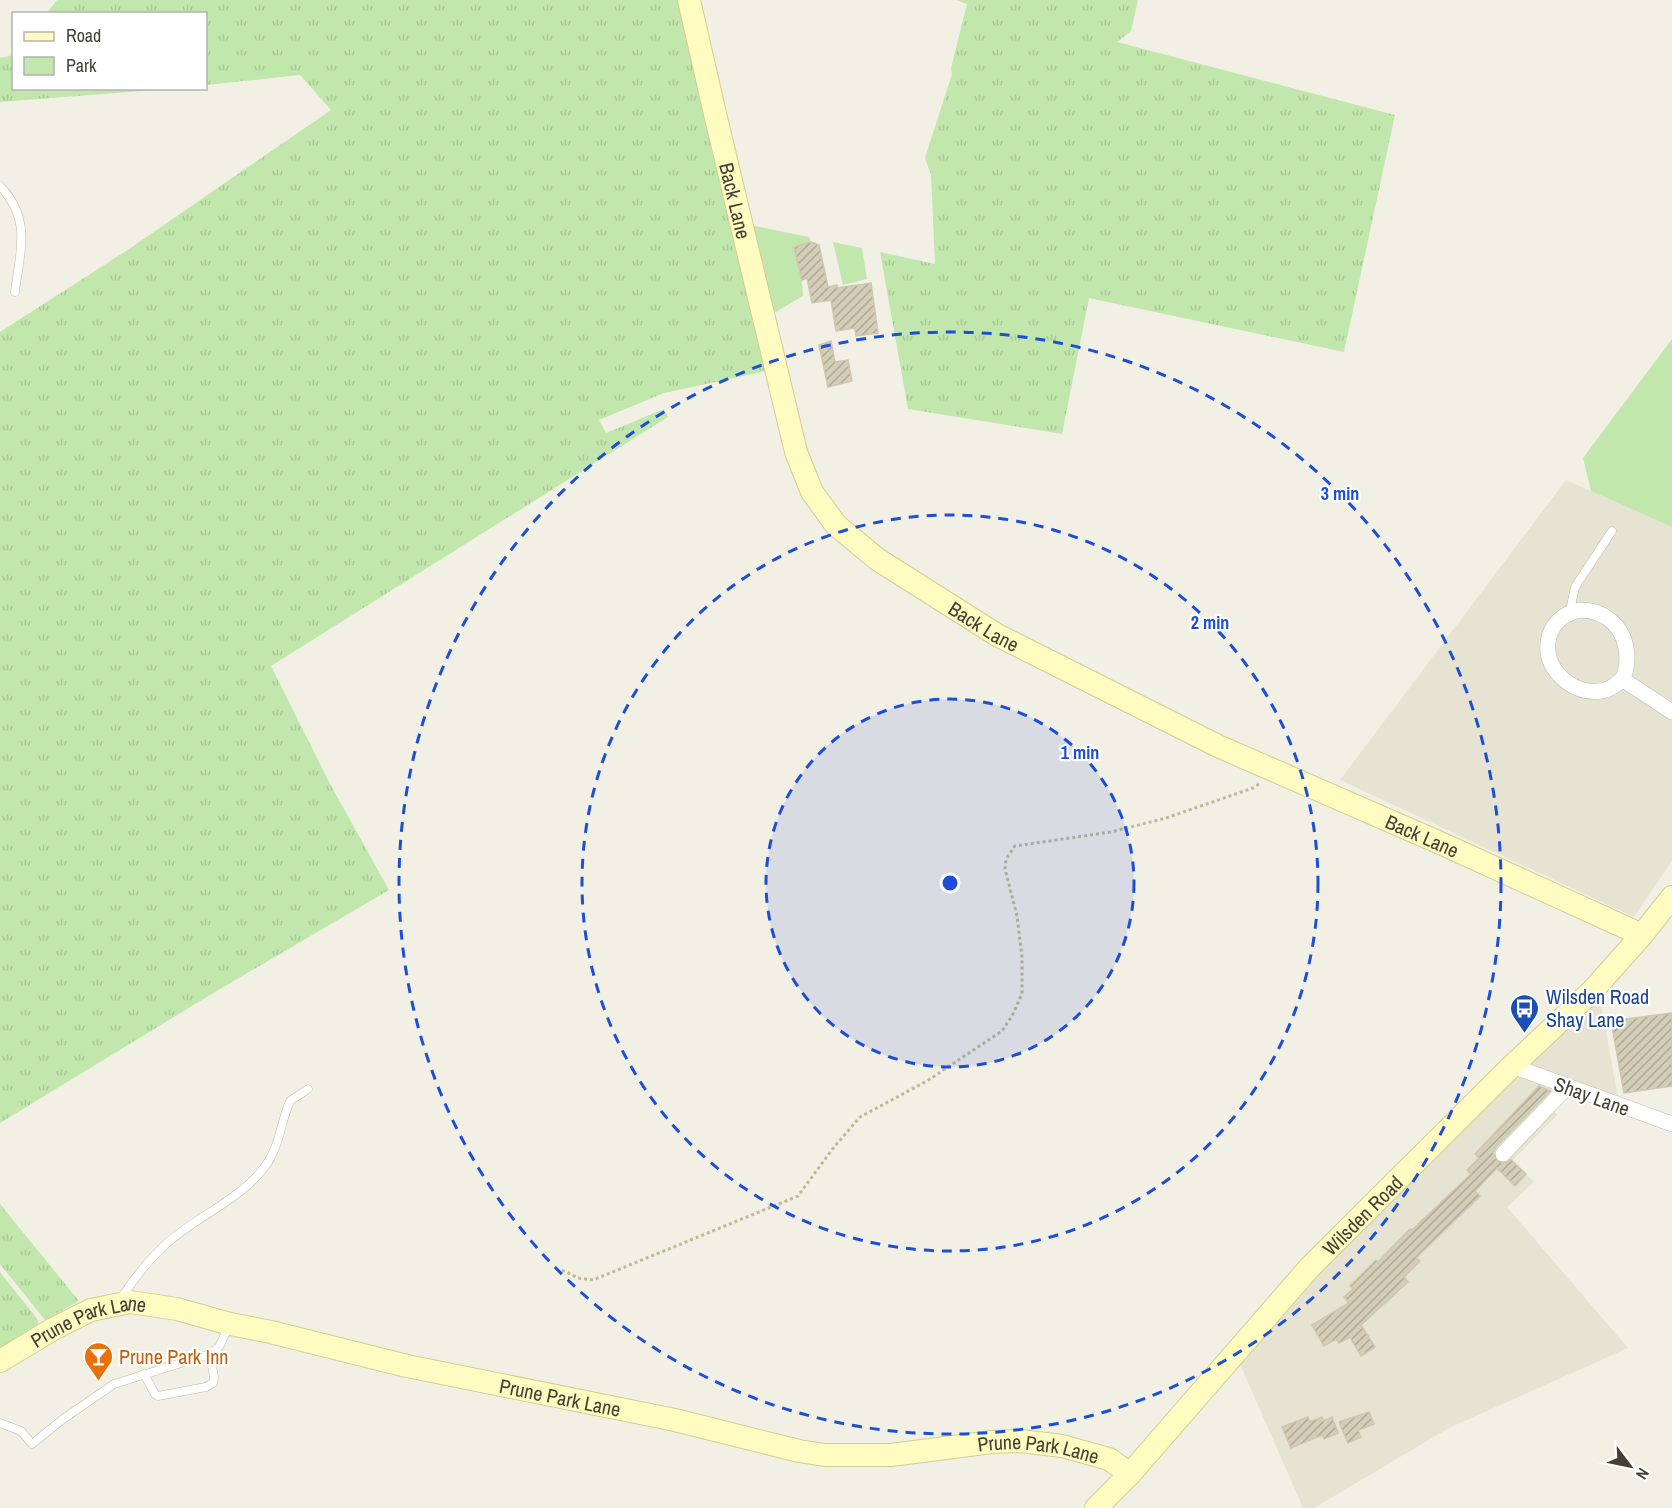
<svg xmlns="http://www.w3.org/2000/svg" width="1672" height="1508" viewBox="0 0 1672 1508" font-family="'Archivo Narrow',sans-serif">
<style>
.residential{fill:#e6e3d2}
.grass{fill:url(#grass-tufts)}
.green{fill:#c2e7ac}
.building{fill:url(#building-hatch);stroke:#cfc7ac;stroke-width:1.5}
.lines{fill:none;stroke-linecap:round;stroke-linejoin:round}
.lane-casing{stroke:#bebaa6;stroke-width:9}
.street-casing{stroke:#bebaa6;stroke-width:16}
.secondary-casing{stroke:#d3ce93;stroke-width:24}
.path{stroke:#bfb897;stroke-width:3;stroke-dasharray:3 3;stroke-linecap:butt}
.lane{stroke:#fff;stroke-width:8}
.street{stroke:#fff;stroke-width:15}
.secondary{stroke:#fffbc1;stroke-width:22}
.ring{fill:none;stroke:#1d4ed8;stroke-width:3;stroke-dasharray:10 8}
.labels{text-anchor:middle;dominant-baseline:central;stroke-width:4.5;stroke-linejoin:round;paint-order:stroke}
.street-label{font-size:20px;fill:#444134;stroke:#fff}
.transit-label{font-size:20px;fill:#164399;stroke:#fff;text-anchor:start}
.food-label{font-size:20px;fill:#c56008;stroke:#fff;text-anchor:start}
.centre{fill:#1d4ed8;stroke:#fff;stroke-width:3}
.ring-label{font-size:18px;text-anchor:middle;font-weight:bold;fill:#1d4ed8;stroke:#fff;stroke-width:4.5;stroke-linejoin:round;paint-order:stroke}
</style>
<defs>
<pattern id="grass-tufts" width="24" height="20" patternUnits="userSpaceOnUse" patternTransform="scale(1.5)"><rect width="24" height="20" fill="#c2e7ac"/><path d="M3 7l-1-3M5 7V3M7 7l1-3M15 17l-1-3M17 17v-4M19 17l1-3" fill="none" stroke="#a8c795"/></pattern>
<pattern id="building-hatch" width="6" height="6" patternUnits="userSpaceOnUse" patternTransform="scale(1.5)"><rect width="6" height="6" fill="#d4ceb9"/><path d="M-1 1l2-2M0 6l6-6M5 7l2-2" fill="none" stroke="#aea997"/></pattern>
</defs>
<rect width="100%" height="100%" fill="#f2f0e4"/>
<g class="residential">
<path d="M1566 480 1672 527V861L1634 917 1340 780Z"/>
<path d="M1600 998 1618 1098 1576 1084 1553 1109 1557 1115 1513 1160 1534 1182 1507 1207 1628 1348 1449 1428 1314 1508H1303L1240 1364 1315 1277 1440 1150Z"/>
</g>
<g class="grass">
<path d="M57 0H679L766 371 664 393 599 420 606 433 664 409 668 417 271 666 329 782 389 890 210 995 0 1123V332L129 249 331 110 300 75 206 85V14L47 13Z"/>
<path d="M956 0H1138L1131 31 1117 42 1395 115 1344 352 1089 298 1062 434 908 409 880 252 935 264 931 175 925 158 952 74 951 68 967 4Z"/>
<path d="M13 55 14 88 168 89 0 102V58Z"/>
<path d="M0 1204 79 1301 45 1320 0 1264Z"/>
<path d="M0 1272 38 1320 37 1328 0 1350Z"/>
</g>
<g class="green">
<path d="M750 225 809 237 811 242 794 247 802 280 803 296 774 313Z"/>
<path d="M833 242 862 248 867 279 843 285Z"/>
<path d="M1672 339V527L1591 491 1583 458Z"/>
</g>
<g class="building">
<path d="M811 242 819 245 828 287 837 285V288L871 283 878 333 856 336 855 328 836 331 831 300 812 303 807 278 802 280 794 247Z"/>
<path d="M831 341 835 362 848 360 852 381 828 387 819 345Z"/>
<path d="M1672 1013V1086L1624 1093 1611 1021Z"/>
<path d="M1539 1086 1550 1091 1496 1147 1493 1152 1497 1161 1505 1163 1511 1160 1526 1174 1515 1186 1497 1168 1475 1191 1480 1196 1416 1258 1420 1261 1404 1277 1408 1282 1361 1325 1375 1347 1361 1356 1350 1337 1339 1343 1336 1339 1324 1346 1312 1325 1349 1303 1344 1297 1353 1289 1350 1286 1376 1260 1378 1262 1410 1229 1412 1230 1471 1174 1467 1170 1479 1158 1475 1154Z"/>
<path d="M1369 1412 1374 1424 1358 1430 1361 1437 1348 1443 1339 1422Z"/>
<path d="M1308 1417 1310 1422 1322 1417 1323 1421 1332 1417 1338 1433 1324 1439 1322 1435 1291 1448 1282 1427Z"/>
</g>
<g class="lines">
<defs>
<g id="lane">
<path d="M0 186C32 219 20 251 15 292"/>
<path d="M1570 611 1575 587 1612 531"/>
<path d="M121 1298C134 1279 148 1260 165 1245 195 1217 238 1201 263 1169 280 1148 280 1124 290 1101L308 1089"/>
<path d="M144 1374 155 1394 158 1396 206 1387 213 1383 214 1377 210 1354"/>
<path d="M0 1423 21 1431 32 1444 63 1419 114 1384 210 1354 219 1347 229 1326"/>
</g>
<g id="street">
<path d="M1580 610C1608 610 1627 630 1627 659 1627 666 1625 676 1621 680 1606 696 1583 694 1567 682 1554 672 1546 660 1548 643 1549 626 1563 613 1580 610Z"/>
<path d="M1622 679 1672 712"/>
<path d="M1512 1066 1672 1124"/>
<path d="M1503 1154 1567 1087"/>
</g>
<g id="secondary">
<path id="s1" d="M689 0 716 118 796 452 812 492 836 525 877 559 997 635 1218 746 1447 846 1642 935"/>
<path id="s2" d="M0 1361 53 1329 91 1310 130 1302 177 1309 230 1324 271 1332 407 1366 675 1420 799 1451 825 1455H891L992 1442 1021 1441 1062 1446 1109 1459 1130 1474"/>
<path id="s3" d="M1096 1508 1130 1474 1310 1267 1512 1066 1593 990 1642 935 1672 897"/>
</g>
</defs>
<use href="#lane" class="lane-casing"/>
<use href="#street" class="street-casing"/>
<use href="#secondary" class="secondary-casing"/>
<path class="path" d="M562 1270 578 1278 593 1280 798 1196 834 1147 860 1117 927 1081 1002 1031 1012 1016 1022 994V957L1017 916 1005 869 1006 859 1015 846 1111 832 1166 818 1253 788 1260 783"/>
<use href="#lane" class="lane"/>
<use href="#street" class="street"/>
<use href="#secondary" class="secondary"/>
</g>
<circle cx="950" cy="883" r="184" fill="#1d4ed8" fill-opacity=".12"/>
<g class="ring">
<circle cx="950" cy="883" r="184"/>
<circle cx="950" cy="883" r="368"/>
<circle cx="950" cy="883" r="551"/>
</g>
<defs>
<symbol id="bus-pin" viewBox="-11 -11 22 30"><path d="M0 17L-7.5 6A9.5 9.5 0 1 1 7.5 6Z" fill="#1a4fb4" stroke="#fff"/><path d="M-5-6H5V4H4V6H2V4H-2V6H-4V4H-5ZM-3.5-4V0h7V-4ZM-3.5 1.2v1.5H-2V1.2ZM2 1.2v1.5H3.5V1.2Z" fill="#fff"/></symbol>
<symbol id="bar-pin" viewBox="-11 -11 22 30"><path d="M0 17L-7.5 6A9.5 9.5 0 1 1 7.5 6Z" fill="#e8710a" stroke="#fff"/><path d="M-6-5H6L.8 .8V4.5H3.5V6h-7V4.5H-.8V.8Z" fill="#fff"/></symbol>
</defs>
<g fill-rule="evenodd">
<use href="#bus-pin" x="1508" y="992" width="33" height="45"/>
<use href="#bar-pin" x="82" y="1340" width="33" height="45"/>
</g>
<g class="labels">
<g class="street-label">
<text stroke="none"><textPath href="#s1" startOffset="206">Back Lane</textPath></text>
<text stroke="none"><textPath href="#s1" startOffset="728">Back Lane</textPath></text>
<text stroke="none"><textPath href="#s1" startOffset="1214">Back Lane</textPath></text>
<text transform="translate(1592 1096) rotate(20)">Shay Lane</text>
<text stroke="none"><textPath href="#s3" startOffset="396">Wilsden Road</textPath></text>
<text stroke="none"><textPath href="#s2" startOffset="99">Prune Park Lane</textPath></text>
<text stroke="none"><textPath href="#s2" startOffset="585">Prune Park Lane</textPath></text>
<text stroke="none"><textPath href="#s2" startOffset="1071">Prune Park Lane</textPath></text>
</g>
<g class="transit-label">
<text x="1546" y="996">Wilsden Road<tspan x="1546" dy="23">Shay Lane</tspan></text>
</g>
<g class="food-label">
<text x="119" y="1356">Prune Park Inn</text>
</g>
</g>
<circle cx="950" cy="883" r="9" class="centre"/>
<g class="ring-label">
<text x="1340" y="500">3 min</text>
<text x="1210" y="629">2 min</text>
<text x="1080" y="759">1 min</text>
</g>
<rect x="12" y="12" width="195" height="78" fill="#ffffff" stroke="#b4b3ae" stroke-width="1.5"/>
<rect x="24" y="32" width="30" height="9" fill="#fffbc1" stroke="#b4b3ae" stroke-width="1.5"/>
<text x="66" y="42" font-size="18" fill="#444134">Road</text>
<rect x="24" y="57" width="30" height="18" fill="#c2e7ac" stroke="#b4b3ae" stroke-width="1.5"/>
<text x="66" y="72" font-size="18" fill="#444134">Park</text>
<g transform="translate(1630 1466) rotate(122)" stroke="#ffffff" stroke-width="4.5" paint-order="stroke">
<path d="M0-4.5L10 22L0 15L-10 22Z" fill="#444134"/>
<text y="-9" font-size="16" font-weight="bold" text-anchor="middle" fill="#444134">N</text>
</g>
</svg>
